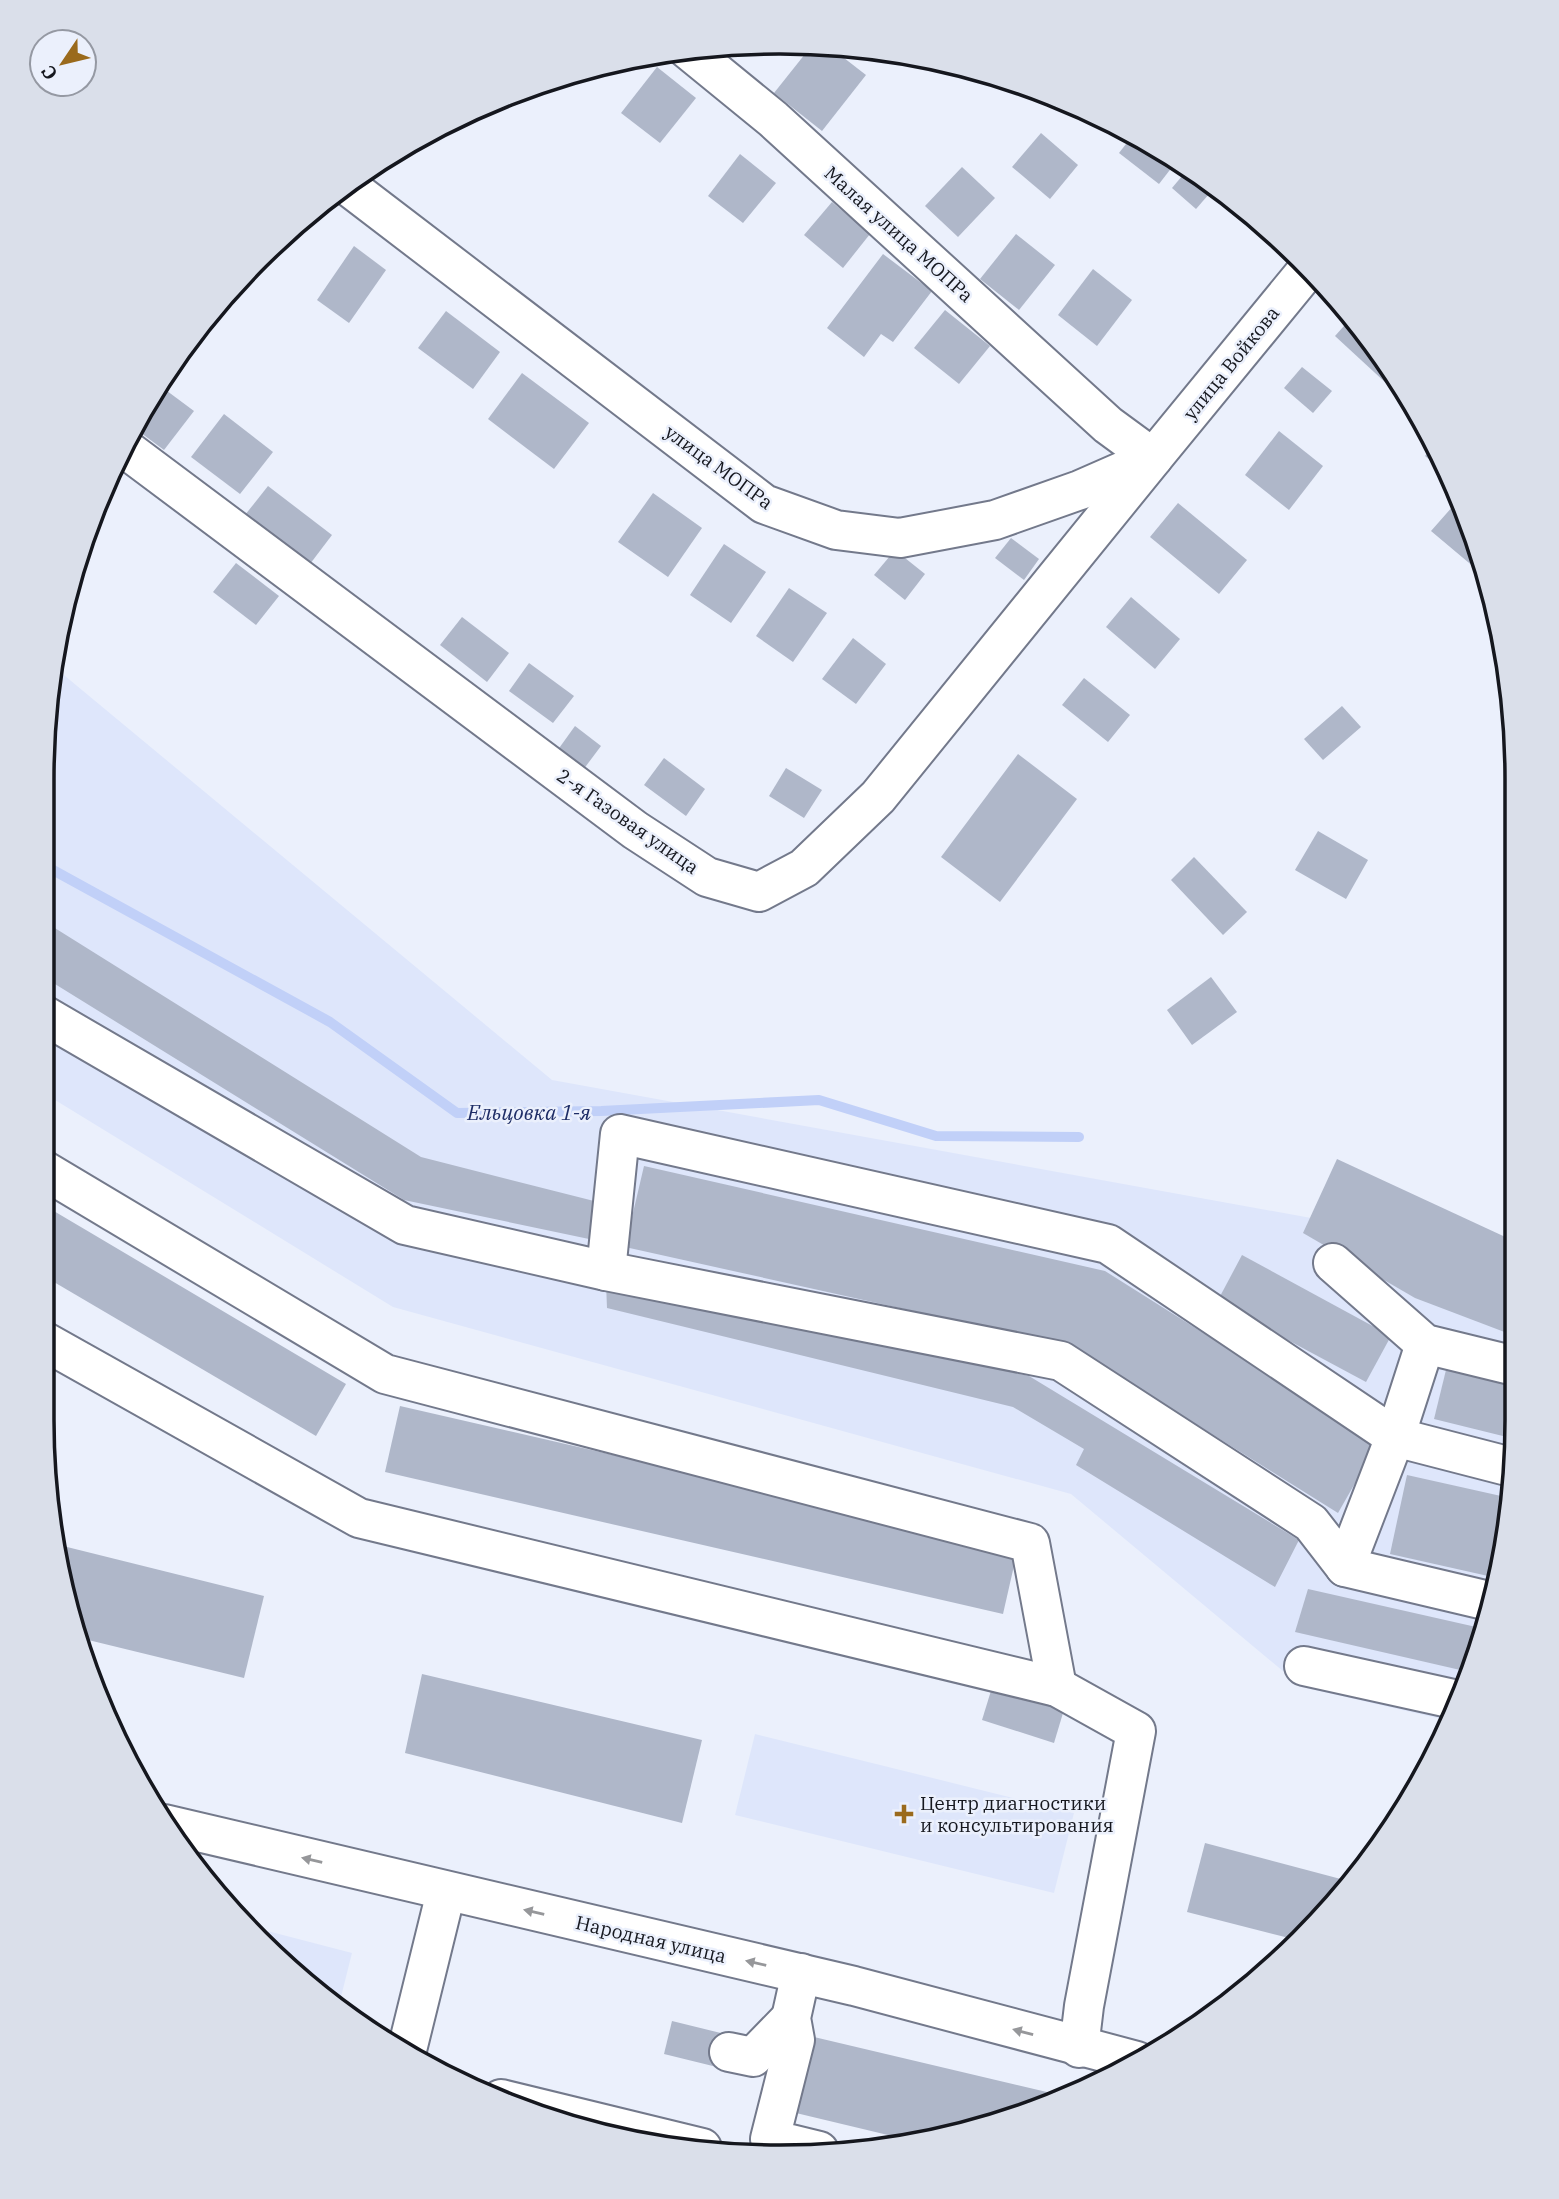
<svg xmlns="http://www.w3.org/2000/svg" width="1559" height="2199" viewBox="0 0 1559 2199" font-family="'IBM Plex Serif',serif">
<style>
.built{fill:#dee6fb}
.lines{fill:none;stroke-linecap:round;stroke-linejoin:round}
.stream{stroke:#c1d0f8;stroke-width:10}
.building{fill:#afb7c9}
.minor-casing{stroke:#73798b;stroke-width:42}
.minor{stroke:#fff;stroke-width:38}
.oneway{fill:#96979a}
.poi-dot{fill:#9a6a1c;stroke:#ebf0fc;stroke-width:2.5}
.labels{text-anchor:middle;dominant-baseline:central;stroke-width:5;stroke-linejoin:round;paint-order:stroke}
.street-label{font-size:19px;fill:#15171e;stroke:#ebf0fc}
.poi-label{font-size:19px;fill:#15171e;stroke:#ebf0fc;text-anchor:start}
.water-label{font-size:21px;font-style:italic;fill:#1e2d66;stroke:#ebf0fc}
.rim{fill:none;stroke:#15171e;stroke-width:3.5}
</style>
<rect width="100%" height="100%" fill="#ebf0fc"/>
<g class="built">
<path d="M53 666 552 1080 1514 1255 1515 1467 1492 1610 1450 1721 1302 1687 1071 1494 393 1307 42 1092V779Z"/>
<path d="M755 1734 1074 1813 1054 1893 735 1815Z"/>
<path d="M252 1927 352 1953 339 2005 293 1974Z"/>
</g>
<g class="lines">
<path class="stream" d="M42 864 330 1022 457 1113 601 1111 819 1100 936 1136 1079 1137"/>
</g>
<g class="building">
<path d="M813 44H826L866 75 822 131 774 93Z"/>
<path d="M657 67 696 98 660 143 621 113Z"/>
<path d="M1041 133 1078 165 1050 199 1012 167Z"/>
<path d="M1133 135 1176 162 1159 184 1119 153Z"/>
<path d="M740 154 776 183 743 223 708 196Z"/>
<path d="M962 167 995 198 958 237 925 206Z"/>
<path d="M1188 169 1216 186 1196 209 1172 188Z"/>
<path d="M832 202 870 234 843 268 804 235Z"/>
<path d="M321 206 300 236 289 229 294 225Z"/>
<path d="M1016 234 1055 265 1019 310 980 279Z"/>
<path d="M354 246 386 270 349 323 317 300Z"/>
<path d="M883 254 932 291 893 342 881 334 864 357 827 328Z"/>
<path d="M1093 269 1132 300 1097 346 1058 315Z"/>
<path d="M945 310 990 346 959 384 914 348Z"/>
<path d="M446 311 500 352 473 389 418 348Z"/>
<path d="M1352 317 1393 370 1413 408 1335 336Z"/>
<path d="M1302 367 1332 391 1313 413 1284 388Z"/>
<path d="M522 373 589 423 554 469 488 419Z"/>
<path d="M159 385 194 411 164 450 133 427Z"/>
<path d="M224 414 273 452 240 494 191 457Z"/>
<path d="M1279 431 1323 466 1289 510 1245 475Z"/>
<path d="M1433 446 1449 475 1425 456Z"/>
<path d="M268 486 332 535 310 564 245 515Z"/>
<path d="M653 493 702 528 668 577 618 542Z"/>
<path d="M1461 497 1468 525 1481 573 1431 531Z"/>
<path d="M1178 503 1247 560 1219 594 1150 537Z"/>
<path d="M1011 538 1039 559 1024 580 995 558Z"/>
<path d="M724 544 766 572 731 623 690 595Z"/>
<path d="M895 550 925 574 905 600 874 575Z"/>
<path d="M236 563 279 596 256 625 213 592Z"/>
<path d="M789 588 827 613 793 662 756 636Z"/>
<path d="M1131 597 1180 639 1155 669 1106 627Z"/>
<path d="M462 617 509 653 487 682 440 645Z"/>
<path d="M853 638 886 664 856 704 822 679Z"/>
<path d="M529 663 574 696 553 723 509 691Z"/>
<path d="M1084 678 1130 715 1108 742 1062 705Z"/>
<path d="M1342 706 1361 727 1323 760 1304 739Z"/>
<path d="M575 726 601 746 583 770 557 751Z"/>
<path d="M1018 754 1077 799 1000 902 941 857Z"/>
<path d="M664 758 705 789 686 816 644 785Z"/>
<path d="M786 768 822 790 804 818 769 796Z"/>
<path d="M1318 831 1368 860 1346 899 1295 870Z"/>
<path d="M1194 857 1247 912 1223 935 1171 880Z"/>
<path d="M42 920 421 1157 594 1201 589 1239 404 1200 42 976Z"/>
<path d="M1211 977 1237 1012 1192 1045 1167 1010Z"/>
<path d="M1337 1159 1514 1241 1515 1336 1415 1298 1303 1233Z"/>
<path d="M644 1166 1105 1271 1378 1443 1338 1513 1071 1346 625 1247Z"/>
<path d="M42 1204 346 1384 316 1436 42 1275Z"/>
<path d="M1242 1255 1391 1336 1366 1382 1217 1302Z"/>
<path d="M606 1283 1029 1376 1299 1540 1275 1587 1076 1465 1084 1449 1013 1407 607 1308Z"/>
<path d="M1446 1370 1515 1387V1439L1434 1419Z"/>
<path d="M400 1406 1018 1548 1003 1614 385 1472Z"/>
<path d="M1407 1475 1510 1498 1497 1578 1390 1554Z"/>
<path d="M59 1545 264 1596 244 1678 76 1637 67 1611Z"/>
<path d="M1308 1589 1485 1629 1469 1672 1295 1632Z"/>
<path d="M422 1674 702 1740 682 1823 405 1753Z"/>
<path d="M994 1681 1066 1703 1054 1743 982 1720Z"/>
<path d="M1205 1843 1352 1882 1297 1940 1187 1912Z"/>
<path d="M672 2021 733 2036 725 2069 664 2054Z"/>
<path d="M814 2037 1068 2097 913 2141 796 2113Z"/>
</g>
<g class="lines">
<defs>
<g id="minor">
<path d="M348 186 764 504 836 530 900 538 995 520 1080 490 1153 458 1308 269"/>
<path d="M123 447 635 830 707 877 759 892 804 868 878 797 1153 458 1108 425 773 119 686 48"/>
<path d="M42 1014 405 1225 606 1271 1061 1361 1311 1523 1345 1567 1395 1437 1425 1344"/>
<path d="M42 1169 385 1374 1030 1543 1057 1687"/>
<path d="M1333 1263 1425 1344 1515 1366"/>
<path d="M606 1271 620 1134 1108 1244 1395 1437 1515 1468"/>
<path d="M42 1340 359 1518 1057 1687 1136 1731 1084 2006 1079 2048"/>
<path d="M1345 1567 1493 1602"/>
<path d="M1304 1666 1458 1700"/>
<path d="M164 1824 854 1986 1137 2061"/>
<path d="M801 1973 791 2018 795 2040 770 2139 819 2151"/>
<path d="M407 2050 446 1892"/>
<path d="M729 2052 753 2057 791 2018"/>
<path d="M501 2099 702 2148V2151"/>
</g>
</defs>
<use href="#minor" class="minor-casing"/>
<use href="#minor" class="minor"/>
</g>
<defs><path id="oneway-solid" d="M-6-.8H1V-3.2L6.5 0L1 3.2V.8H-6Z" transform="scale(1.75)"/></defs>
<g class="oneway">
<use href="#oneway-solid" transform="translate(312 1860) rotate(-167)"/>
<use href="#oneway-solid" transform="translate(534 1912) rotate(-167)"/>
<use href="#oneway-solid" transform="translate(756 1963) rotate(-167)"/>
<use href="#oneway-solid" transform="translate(1023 2032) rotate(-165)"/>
</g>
<path class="poi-dot" d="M900.5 1803.5h7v7h7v7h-7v7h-7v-7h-7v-7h7z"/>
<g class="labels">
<g class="street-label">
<text transform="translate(899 234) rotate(42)">Малая улица МОПРа</text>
<text transform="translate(1231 363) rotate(-51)">улица Войкова</text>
<text transform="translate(719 467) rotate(36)">улица МОПРа</text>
<text transform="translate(628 821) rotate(35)">2-я Газовая улица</text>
<text transform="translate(651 1939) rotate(13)">Народная улица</text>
</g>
<g class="poi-label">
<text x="920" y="1803">Центр диагностики<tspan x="920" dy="22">и консультирования</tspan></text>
</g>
<g class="water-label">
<text x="529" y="1112">Ельцовка 1-я</text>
</g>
</g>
<path d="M0 0H1559V2199H0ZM779 54H780A725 725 0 0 1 1505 779V1420A725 725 0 0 1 780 2145H779A725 725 0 0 1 54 1420V779A725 725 0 0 1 779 54Z" fill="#dadfea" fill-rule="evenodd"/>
<path class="rim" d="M779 54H780A725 725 0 0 1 1505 779V1420A725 725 0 0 1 780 2145H779A725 725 0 0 1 54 1420V779A725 725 0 0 1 779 54Z"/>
<g transform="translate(63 63) rotate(235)"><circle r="33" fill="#ebf0fc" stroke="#9599a3" stroke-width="2"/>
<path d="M0-5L12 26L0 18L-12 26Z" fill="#9a6a1c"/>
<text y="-10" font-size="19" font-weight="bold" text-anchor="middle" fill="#15171e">С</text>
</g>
</svg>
